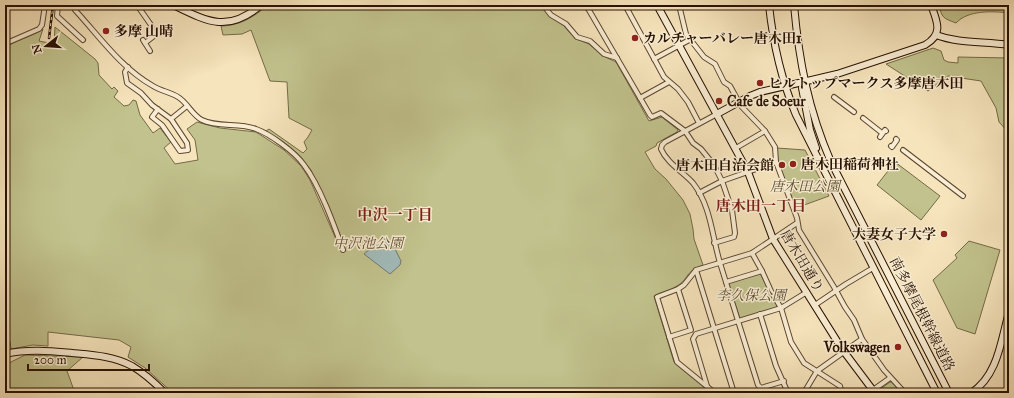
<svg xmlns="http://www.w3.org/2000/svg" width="1014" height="398" viewBox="0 0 1014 398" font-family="'IM FELL Great Primer','Noto Serif JP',serif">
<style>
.green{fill:#c1c28d;stroke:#746a47}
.water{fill:#a2bcbc;stroke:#717871}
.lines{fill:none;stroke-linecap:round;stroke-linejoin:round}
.street-casing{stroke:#5c4630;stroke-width:6}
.secondary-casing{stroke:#281101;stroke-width:8}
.street{stroke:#f9edd3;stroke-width:4}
.secondary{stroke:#f9edd3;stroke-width:6}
.rail-casing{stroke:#281101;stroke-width:2.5}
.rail{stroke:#f9edd3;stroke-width:1;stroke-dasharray:3;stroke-linecap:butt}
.poi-dot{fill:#8f2418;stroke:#f9edd3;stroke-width:1.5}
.labels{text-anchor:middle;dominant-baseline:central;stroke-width:3;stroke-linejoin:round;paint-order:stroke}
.poi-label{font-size:14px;font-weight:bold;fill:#281101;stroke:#f9edd3;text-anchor:start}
.park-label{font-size:14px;font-style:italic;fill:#5e4f32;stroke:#f9edd3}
.street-label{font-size:14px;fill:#281101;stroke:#f9edd3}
.neighbourhood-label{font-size:15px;font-weight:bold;fill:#7a1f14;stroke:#f9edd3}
</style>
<rect width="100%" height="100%" fill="#f6e4bc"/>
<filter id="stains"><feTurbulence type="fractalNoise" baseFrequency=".005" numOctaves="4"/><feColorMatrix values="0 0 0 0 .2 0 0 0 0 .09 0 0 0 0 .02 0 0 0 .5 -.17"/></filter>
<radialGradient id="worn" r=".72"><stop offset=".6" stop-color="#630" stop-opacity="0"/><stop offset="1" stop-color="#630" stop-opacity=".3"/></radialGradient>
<g class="green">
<path d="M268 5H541L549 16 563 25 576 39 589 44 603 56 616 62 649 121 662 117 678 130 677 132 657 143 656 146 645 152 655 169 666 179 683 200 690 214 693 229 694 239 703 265C685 271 689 279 677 286 670 291 661 292 654 296L674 362 711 393H173L145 368 128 357 131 347 119 340 48 332V346L33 345 11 349 10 341 5 342V48C15 40 31 37 43 29L39 41 54 44 55 27 95 59 98 63 99 75 112 89 114 87 118 91 114 97 124 106 129 105 133 100 136 101 140 115 153 133 160 128 171 142 164 148 175 164 198 160 195 140 187 129 197 122 220 128 256 132 284 150 301 166 310 180 339 246 344 244 324 198 311 170 298 154 266 131 269 129 303 153 307 149 304 142 308 137 312 130 289 118 287 82 270 81 251 30 242 34 223 35 221 26C239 26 254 17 268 5Z"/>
<path d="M939 5H1009V13C992 11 968 10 956 23 943 18 942 18 939 5Z"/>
<path d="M933 48 941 51 944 60 948 62 958 63V57L1009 58V133L999 122 996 108 981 81 948 76 928 91 886 64Z"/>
<path d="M777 148 805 150 829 196 796 208 777 160Z"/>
<path d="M895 162 940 196 921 220 877 185Z"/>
<path d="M969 241 1000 250 975 334 957 328 933 280 957 258 955 255Z"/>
<path d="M760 274 762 275 777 304 776 308 740 319 728 283Z"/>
<path d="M25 355 83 357 67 371 75 393H5V365Z"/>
<path d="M890 382H892L902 393H879V390Z"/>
</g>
<path class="water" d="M383 238 394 247 401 261 400 265 390 274 364 254Z"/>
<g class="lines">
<defs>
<g id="street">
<path d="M58 5 57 16 83 40"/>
<path d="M73 5 75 10C99 36 121 68 153 86 161 91 170 92 178 97 187 102 192 115 202 120 218 128 239 122 256 129 270 134 295 152 304 165 320 186 334 225 343 250"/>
<path d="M137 5 151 25 154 36 145 43"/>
<path d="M543 5 551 15 566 24 577 37 590 41 604 54 617 58"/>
<path d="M586 5 650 115 652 117 661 113 685 131 693 143 701 149 714 165 722 181 732 210 735 233 734 237 714 243"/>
<path d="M625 5 664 77 678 89 688 102 699 123"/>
<path d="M679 5 686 34 704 57 715 64 724 82 730 86 741 106 765 131 775 147 776 162 797 218 799 230 834 287 845 307 854 320 862 339 884 370 905 393"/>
<path d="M143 40 150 51"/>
<path d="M5 45 9 42 39 29 42 25 45 5"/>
<path d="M654 59 691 39"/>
<path d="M128 67 125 72 127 83 141 93 152 105 171 119 187 143 188 150 180 151 162 125 152 117 158 109"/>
<path d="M834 97 854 112"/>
<path d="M640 98 669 82"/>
<path d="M717 114 665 142 662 145 661 149C667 163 683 172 693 183 711 206 712 236 720 263L758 385 761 388 763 393"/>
<path d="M863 118 882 133"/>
<path d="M171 119 187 106"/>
<path d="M880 137 885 130 886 131"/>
<path d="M891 146 892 147 897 140 896 139"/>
<path d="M736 148 765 131"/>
<path d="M903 150 963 196"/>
<path d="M699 193 722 181 776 162"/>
<path d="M752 253 762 271 771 291 781 308 791 342 804 363 840 386 842 393"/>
<path d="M696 270 734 393"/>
<path d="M726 282 762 271"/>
<path d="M815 305 846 284 873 268"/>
<path d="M760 314 776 366 788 393"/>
<path d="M669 337 691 330 678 289"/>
<path d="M707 386 693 339 696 334 781 308 807 292"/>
<path d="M761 388 784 381"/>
<path d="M873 390 890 378"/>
<path d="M715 393 677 362 657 297 678 289 684 285 696 270 752 253 797 223"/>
<path d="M806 393 805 391 817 371 862 339"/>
</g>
<g id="secondary">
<path d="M173 5C208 22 228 33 261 5"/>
<path d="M657 5 748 172 773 239 842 349 875 393"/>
<path d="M769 5C773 43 781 79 796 115L937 393"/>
<path d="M794 5C799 61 808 109 831 162L949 393"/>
<path d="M936 35C960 44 985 41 1009 45"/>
<path d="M804 82 802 88 810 130 816 148"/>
<path d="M717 114 750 96 760 92 837 74 925 45C944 34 937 21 931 5"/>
<path d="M5 354C28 349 49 351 72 353 93 355 113 356 132 366 144 373 155 383 165 393"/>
<path d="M971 393C998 376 1001 340 1009 312"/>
</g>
</defs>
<use href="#street" class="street-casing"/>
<use href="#secondary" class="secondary-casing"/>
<use href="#street" class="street"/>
<use href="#secondary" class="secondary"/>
<defs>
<g id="rail">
<path d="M49 38 53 5"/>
<path d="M6 345 8 375"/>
</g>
</defs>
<use href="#rail" class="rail-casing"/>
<use href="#rail" class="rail"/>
</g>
<g class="poi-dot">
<circle cx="106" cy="31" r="4"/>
<circle cx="635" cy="38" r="4"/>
<circle cx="760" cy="83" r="4"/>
<circle cx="719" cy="101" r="4"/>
<circle cx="793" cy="164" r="4"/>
<circle cx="782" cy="165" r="4"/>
<circle cx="944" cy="234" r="4"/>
<circle cx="898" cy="347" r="4"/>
</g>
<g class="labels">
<g class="poi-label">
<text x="114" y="31">多摩 山晴</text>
<text x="643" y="38">カルチャーバレー唐木田1</text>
<text x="768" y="83">ヒルトップマークス多摩唐木田</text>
<text x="727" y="101">Cafe de Soeur</text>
<text x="801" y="164">唐木田稲荷神社</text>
<text x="774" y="165" text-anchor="end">唐木田自治会館</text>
<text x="936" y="234" text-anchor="end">大妻女子大学</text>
<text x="890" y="347" text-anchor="end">Volkswagen</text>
</g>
<g class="park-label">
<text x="805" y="186">唐木田公園</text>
<text x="368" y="243">中沢池公園</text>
<text x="751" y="295">李久保公園</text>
</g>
<g class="street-label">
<text transform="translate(802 261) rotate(59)">唐木田通り</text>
<text transform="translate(922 314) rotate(63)">南多摩尾根幹線道路</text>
</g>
<g class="neighbourhood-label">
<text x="761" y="206">唐木田一丁目</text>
<text x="395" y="215">中沢一丁目</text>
</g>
</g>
<rect width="1014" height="398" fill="none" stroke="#f6e4bc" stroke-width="20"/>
<rect x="6" y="6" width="1002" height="386" fill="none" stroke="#281101" stroke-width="2"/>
<rect x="10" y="10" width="994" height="378" fill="none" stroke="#281101"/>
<g transform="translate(46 46) rotate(253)" stroke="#f9edd3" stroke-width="3" paint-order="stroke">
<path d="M0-3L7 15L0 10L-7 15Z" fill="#281101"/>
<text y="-6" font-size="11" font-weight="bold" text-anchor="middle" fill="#281101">N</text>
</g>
<path d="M28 364v6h121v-6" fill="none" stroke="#281101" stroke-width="2"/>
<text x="34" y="364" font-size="12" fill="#281101" stroke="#f9edd3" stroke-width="3" paint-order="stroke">200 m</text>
<rect width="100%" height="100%" filter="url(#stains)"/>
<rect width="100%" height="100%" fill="url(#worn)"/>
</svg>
